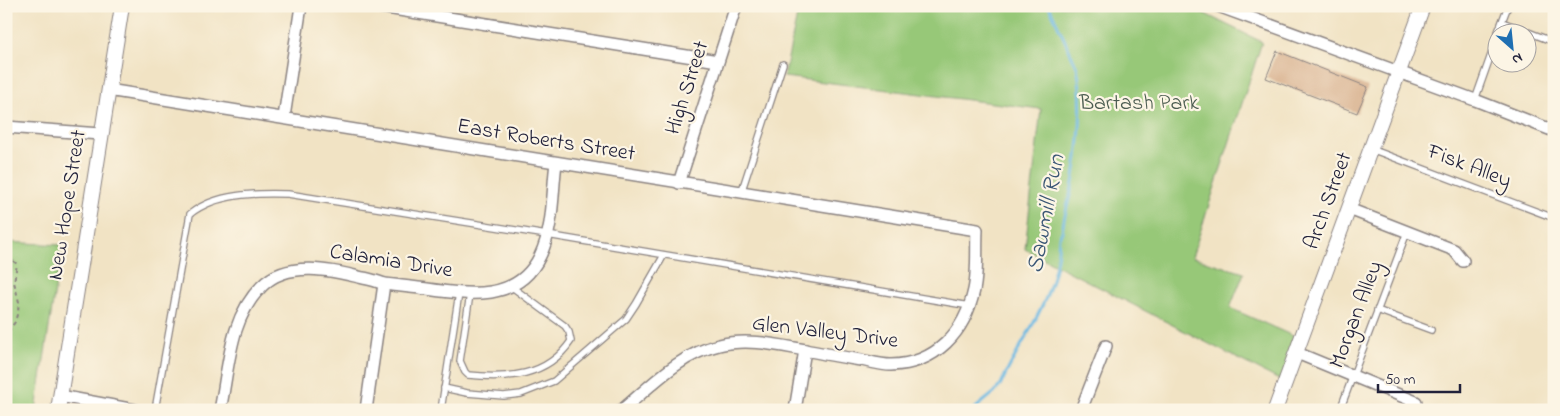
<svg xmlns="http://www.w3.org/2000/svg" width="1560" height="416" viewBox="0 0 1560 416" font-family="'Indie Flower',sans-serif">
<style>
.green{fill:#97c878;stroke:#5c755a}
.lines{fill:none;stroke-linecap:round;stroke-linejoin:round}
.stream{stroke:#67b7e2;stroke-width:3}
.building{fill:#d5ab87}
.service-casing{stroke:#8a8280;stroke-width:8}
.minor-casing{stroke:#8a8280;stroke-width:14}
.tertiary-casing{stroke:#8a8280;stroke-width:16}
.path{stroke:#8a8280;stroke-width:2;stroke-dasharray:4 4;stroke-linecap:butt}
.service{stroke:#fff;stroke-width:5.5}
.minor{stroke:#fff;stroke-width:11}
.tertiary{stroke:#fff;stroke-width:14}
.labels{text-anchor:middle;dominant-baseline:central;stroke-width:4.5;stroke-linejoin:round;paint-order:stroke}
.street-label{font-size:22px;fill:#22223b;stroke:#fcf5e5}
.park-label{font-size:22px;fill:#4b5c50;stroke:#fcf5e5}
.water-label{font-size:24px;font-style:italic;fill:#3a5675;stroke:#fcf5e5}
</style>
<rect width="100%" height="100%" fill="#fcf5e5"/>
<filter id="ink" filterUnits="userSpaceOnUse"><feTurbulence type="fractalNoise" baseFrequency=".02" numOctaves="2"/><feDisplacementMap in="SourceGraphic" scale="10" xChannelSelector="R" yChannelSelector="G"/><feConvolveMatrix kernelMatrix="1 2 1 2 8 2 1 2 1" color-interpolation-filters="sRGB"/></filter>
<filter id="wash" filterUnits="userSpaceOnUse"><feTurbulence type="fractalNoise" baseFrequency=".0096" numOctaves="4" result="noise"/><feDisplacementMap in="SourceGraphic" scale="20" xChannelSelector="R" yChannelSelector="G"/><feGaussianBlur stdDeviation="1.12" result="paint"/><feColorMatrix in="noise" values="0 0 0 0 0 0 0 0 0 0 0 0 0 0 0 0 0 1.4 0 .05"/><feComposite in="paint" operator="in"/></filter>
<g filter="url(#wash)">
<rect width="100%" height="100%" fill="#f1e3c4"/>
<g class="green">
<path d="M799 6H1189L1262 42 1192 257 1244 273 1230 308 1302 340 1285 383 1025 249 1041 109 784 77Z"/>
<path d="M6 242 62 245 36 410H6Z"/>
</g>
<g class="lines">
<path class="stream" d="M973 410 995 392 1001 384C1024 333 1057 300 1059 237L1062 232C1064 214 1071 196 1074 177 1080 142 1084 103 1077 67L1049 6"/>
</g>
<g id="blocks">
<path class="building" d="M1277 51 1368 87 1357 113 1266 78Z"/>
</g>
</g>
<g filter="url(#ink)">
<use href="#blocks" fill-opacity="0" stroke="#8a8280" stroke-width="1"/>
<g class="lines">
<defs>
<g id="service">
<path d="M1502 22 1554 42"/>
<path d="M1498 32 1508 6"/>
<path d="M1475 100 1498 35"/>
<path d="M1371 149 1554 218"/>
<path d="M741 193 783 64"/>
<path d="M470 294 460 361 465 372 468 375C507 379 547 377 571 341L569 332 565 326 512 287"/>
<path d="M1377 310 1431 330"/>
<path d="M444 388 467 393 504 396 521 394 554 381 626 319 636 304 664 255"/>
<path d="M155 410 190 214C216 193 256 193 288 194L547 235 970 306"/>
<path d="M441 410 459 293"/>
<path d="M1340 410 1407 232"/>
</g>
<g id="minor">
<path d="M374 6 718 61"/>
<path d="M1218 6 1475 100 1554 131"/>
<path d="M108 90 977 230C976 249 978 272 974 290 965 332 936 364 891 365 882 365 871 362 861 360 843 357 824 354 805 350 777 345 748 338 719 345 680 354 652 385 622 410"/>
<path d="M284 117 301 6"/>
<path d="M6 127 100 134"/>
<path d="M679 183 736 6"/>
<path d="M1349 209 1454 250 1463 261"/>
<path d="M1297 353 1416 402 1413 410"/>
<path d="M60 396 135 410"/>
<path d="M220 410C229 368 229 318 262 286 287 260 332 270 363 278 371 279 378 282 385 284 399 286 413 287 427 289 469 295 518 302 540 256 554 228 552 192 556 163"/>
<path d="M366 410 384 284"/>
<path d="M795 410 805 350"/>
<path d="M1081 410 1106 346"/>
</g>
<g id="tertiary">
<path d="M58 410 122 6"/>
<path d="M1275 410 1423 6"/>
</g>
</defs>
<use href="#service" class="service-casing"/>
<use href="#minor" class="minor-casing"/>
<use href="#tertiary" class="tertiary-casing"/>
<path class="path" d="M6 259H11L17 264 14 282 19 302 18 311 15 322 6 335"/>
<use href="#service" class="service"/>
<use href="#minor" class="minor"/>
<use href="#tertiary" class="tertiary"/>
</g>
</g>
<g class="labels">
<g class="street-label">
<text transform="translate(688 88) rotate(-72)">High Street</text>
<text transform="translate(546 141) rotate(9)">East Roberts Street</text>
<text transform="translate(1469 167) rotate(21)">Fisk Alley</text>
<text transform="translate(1329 201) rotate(-70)">Arch Street</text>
<text transform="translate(68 205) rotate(-81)">New Hope Street</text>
<text transform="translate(391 262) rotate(9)">Calamia Drive</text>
<text transform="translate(1357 315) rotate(-69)">Morgan Alley</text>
<text transform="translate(825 333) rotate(7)">Glen Valley Drive</text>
</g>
<g class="park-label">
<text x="1139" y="104">Bartash Park</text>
</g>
<g class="water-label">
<text transform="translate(1047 214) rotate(-79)">Sawmill Run</text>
</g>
</g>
<rect width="1560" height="416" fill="none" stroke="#fcf5e5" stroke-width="25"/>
<g transform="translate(1512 48) rotate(153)"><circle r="24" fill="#fcf5e5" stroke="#a5a1a1"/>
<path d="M0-4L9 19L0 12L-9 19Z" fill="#1f6fb2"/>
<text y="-8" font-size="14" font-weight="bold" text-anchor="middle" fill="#22223b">N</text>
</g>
<path d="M1378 384v8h82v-8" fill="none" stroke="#22223b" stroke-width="2.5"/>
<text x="1385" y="384" font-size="15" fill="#22223b" stroke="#fcf5e5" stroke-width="4" paint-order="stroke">50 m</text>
</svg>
